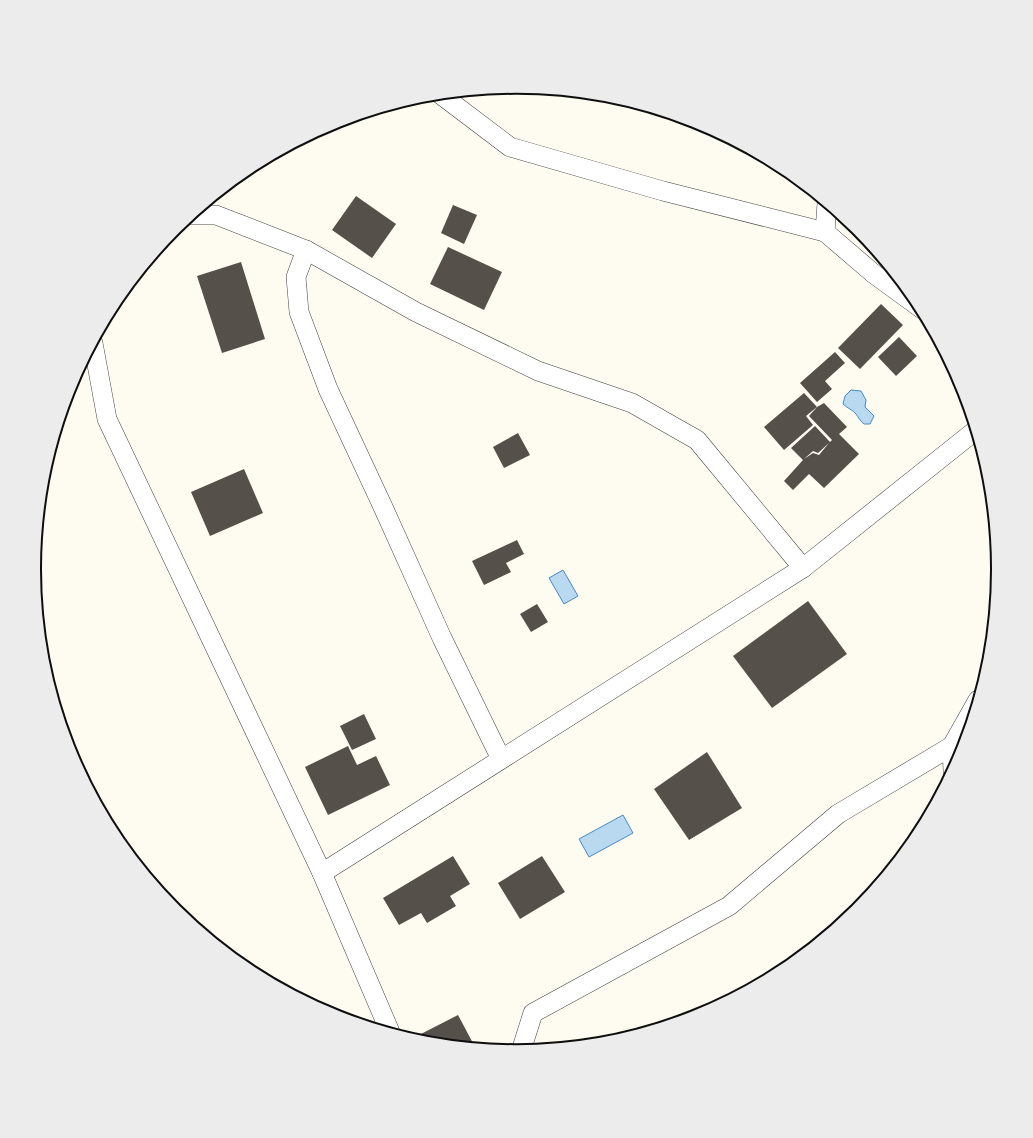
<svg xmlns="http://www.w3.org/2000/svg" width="1033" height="1138" viewBox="0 0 1033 1138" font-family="'Noto Serif',serif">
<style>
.water{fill:#b9d9f1;stroke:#478ac2}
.building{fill:#56504b;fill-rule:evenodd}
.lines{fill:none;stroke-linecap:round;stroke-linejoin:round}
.street-casing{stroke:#414141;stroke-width:20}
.street{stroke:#fff;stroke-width:19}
.rim{fill:none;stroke:#0e0e0e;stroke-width:2}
</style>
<rect width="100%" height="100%" fill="#fefcf0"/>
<g class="water">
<path d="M851 390 861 391 866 400 865 407 874 416 870 424H864C860 421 859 418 856 414 853 410 847 408 843 404L845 396Z"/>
<path d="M563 570 578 596 564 604 549 578Z"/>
<path d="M623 815 633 833 589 857 579 839Z"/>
</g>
<g class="building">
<path d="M356 196 396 224 372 258 332 230Z"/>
<path d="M453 205 477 215 464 244 441 233Z"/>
<path d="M448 247 502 272 484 310 430 284Z"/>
<path d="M241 262 265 339 222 353 197 276Z"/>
<path d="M881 304 903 325 860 369 838 348Z"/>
<path d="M899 337 917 356 896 376 878 357Z"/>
<path d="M835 352 845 363 825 381 832 389 817 402 800 383Z"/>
<path d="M804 393 817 407 806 416 813 425 784 450 764 427Z"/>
<path d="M824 403 847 427 839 434 859 454 824 488 809 474 793 490 784 481 803 460 791 448 815 426 830 442 832 440 809 416 817 407ZM829 443 819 455 813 453 804 459 813 451 818 453Z"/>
<path d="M518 433 530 455 504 468 493 447Z"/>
<path d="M244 469 263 513 210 536 191 492Z"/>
<path d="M517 540 524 554 506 563 511 572 484 585 472 561Z"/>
<path d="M808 601 847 654 772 708 733 656Z"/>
<path d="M537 604 548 622 531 632 520 614Z"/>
<path d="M364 714 376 739 352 750 340 726Z"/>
<path d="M348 746 357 765 376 756 390 785 328 815 305 767Z"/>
<path d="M707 752 742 808 689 840 654 789Z"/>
<path d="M453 856 470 884 450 896 456 906 427 923 421 913 399 925 383 898Z"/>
<path d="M542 856 565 892 520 919 498 883Z"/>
<path d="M458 1015 475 1047 420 1041 417 1036Z"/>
</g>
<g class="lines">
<defs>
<g id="street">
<path d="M440 94 510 147 663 191 825 232"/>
<path d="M827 203 825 232 874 274 922 309"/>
<path d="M191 215H216L306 250 416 312 538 371 632 403 697 440 803 568"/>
<path d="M306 250 296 277 299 312 328 389 383 507 442 638 501 759"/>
<path d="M93 343 107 419 322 873 390 1032"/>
<path d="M953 771 952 746 978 700"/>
<path d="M322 873 803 568 976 430"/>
<path d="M521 1051 533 1013 729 906 838 814 952 746"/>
</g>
</defs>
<use href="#street" class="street-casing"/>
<use href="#street" class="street"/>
</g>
<path d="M0 0H1033V1138H0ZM41 569a475 475 0 1 1 950 0a475 475 0 1 1-950 0Z" fill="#ececec" fill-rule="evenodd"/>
<path class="rim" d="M41 569a475 475 0 1 1 950 0a475 475 0 1 1-950 0Z"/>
</svg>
